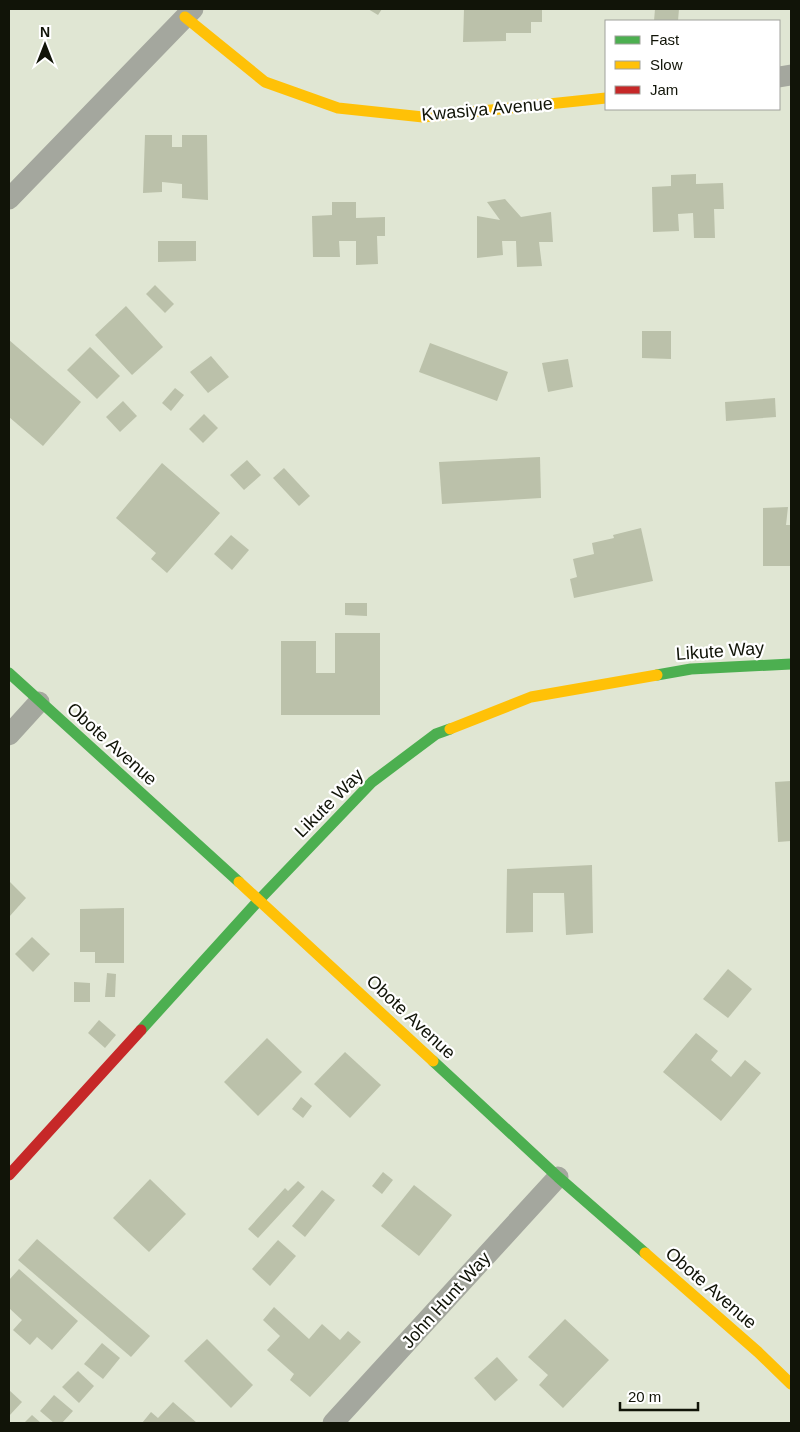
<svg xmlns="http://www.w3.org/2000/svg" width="800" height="1432" viewBox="0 0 800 1432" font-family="Arial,sans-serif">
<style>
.building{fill:#bbc1aa}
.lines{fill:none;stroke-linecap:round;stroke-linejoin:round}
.street{stroke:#a4a79e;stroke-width:21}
.fast{stroke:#4caf50;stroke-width:11}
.slow{stroke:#ffc107;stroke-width:11}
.jam{stroke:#c62828;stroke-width:11}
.labels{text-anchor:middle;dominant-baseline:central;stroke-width:4.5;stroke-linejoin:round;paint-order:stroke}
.street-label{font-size:18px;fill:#111408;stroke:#fff}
</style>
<rect width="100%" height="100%" fill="#e0e6d3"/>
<g class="building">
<path d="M368 9H382L378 15Z"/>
<path d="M464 9H542V22H531V33H506V41L463 42Z"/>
<path d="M655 9H679L678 21H654Z"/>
<path d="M145 135H172V147H182V135H207L208 200 182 198V184L162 182V192L143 193Z"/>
<path d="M696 174V184L723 183 724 209H714L715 238H694L693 213 678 214 679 231 653 232 652 187 671 186V175Z"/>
<path d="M505 199 521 217 551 212 553 242H539L542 266 517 267 516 241H502L503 255 477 258V216L500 220 487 202Z"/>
<path d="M332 202H356V218L385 217V236H377L378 264 356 265V241H339L340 257H313L312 216 332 215Z"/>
<path d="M158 241H196V261L158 262Z"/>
<path d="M155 285 174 304 165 313 146 294Z"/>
<path d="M126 306 163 347 132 375 95 335Z"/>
<path d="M642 331H671V359L642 358Z"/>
<path d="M9 340 81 402 43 446 9 417Z"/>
<path d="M430 343 508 372 497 401 419 372Z"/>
<path d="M90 347 120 376 97 399 67 370Z"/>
<path d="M211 356 229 377 208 393 190 372Z"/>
<path d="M568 359 573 387 548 392 542 363Z"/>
<path d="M175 388 184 395 171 411 162 403Z"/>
<path d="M775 398 776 417 726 421 725 402Z"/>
<path d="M123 401 137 416 120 432 106 417Z"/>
<path d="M204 414 218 428 203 443 189 429Z"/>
<path d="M540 457 541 498 442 504 439 462Z"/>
<path d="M247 460 261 475 244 490 230 475Z"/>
<path d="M162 463 220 513 167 573 151 559 156 553 116 518Z"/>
<path d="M284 468 310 496 299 506 273 478Z"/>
<path d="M788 507 786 525H791V566H763V508Z"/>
<path d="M641 528 653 581 574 598 570 579 577 577 573 559 594 554 592 543 614 538 613 535Z"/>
<path d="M231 535 249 550 232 570 214 554Z"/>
<path d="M345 603H367V616L345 615Z"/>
<path d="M335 633H380V715H281V641H316V673H335Z"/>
<path d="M791 781V841L778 842 775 782Z"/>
<path d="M592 865 593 933 566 935 564 893H533V932L506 933 507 869Z"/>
<path d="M9 881 26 898 9 917Z"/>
<path d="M124 908V963H95V952H80V909Z"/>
<path d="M32 937 50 954 33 972 15 954Z"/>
<path d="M728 969 752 989 728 1018 703 999Z"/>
<path d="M107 973 116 974 115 997H105Z"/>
<path d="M74 982 90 983V1002H74Z"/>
<path d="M99 1020 116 1035 105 1048 88 1033Z"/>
<path d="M696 1033 718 1051 711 1060 731 1077 745 1060 761 1073 721 1121 663 1072Z"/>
<path d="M267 1038 302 1072 258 1116 224 1082Z"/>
<path d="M345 1052 381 1085 350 1118 314 1084Z"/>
<path d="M301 1097 312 1106 303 1118 292 1109Z"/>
<path d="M383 1172 393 1180 382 1194 372 1186Z"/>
<path d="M150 1179 186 1214 149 1252 113 1218Z"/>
<path d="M298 1181 305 1187 258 1238 248 1229 285 1188 288 1191Z"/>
<path d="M414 1185 452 1215 419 1256 381 1226Z"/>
<path d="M322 1190 335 1200 305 1237 292 1226Z"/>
<path d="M37 1239 150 1336 131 1357 18 1260Z"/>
<path d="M278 1240 296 1256 270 1286 252 1269Z"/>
<path d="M19 1269 78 1321 52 1350 37 1337 30 1345 13 1330 22 1320 9 1308V1280Z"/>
<path d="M274 1307 309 1339 322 1324 340 1340 348 1331 361 1342 310 1397 290 1380 294 1374 267 1350 280 1336 263 1320Z"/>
<path d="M565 1319 609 1360 563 1408 539 1385 548 1375 528 1357Z"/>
<path d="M207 1339 253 1385 231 1408 184 1361Z"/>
<path d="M102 1343 120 1358 103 1379 84 1364Z"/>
<path d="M497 1357 518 1380 495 1401 474 1378Z"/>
<path d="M78 1371 94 1386 79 1403 62 1387Z"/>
<path d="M9 1390 22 1402 9 1416Z"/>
<path d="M54 1395 73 1411 62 1423H54L40 1411Z"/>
<path d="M173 1402 197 1423H142L151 1412 158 1418Z"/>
<path d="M32 1415 41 1423H24Z"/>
</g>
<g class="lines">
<g class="street">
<path d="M779 77 791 75"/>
<path d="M9 199 193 9"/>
<path d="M9 735 39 702"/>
<path d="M333 1423 558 1177"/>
</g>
<g class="fast">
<path d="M9 673 239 882"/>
<path d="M657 675 691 669 791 664"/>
<path d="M141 1030 259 900 372 782 436 734 450 729"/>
<path d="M433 1061 558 1177 645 1253"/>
</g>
<g class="slow">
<path d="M185 17 265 82 338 108 423 117 606 98"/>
<path d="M450 729 531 697 657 675"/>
<path d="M239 882 433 1061"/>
<path d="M645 1253 758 1352 791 1384"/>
</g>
<path class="jam" d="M9 1175 141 1030"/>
</g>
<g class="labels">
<g class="street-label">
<text transform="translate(487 109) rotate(-5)">Kwasiya Avenue</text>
<text transform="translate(720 651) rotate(-4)">Likute Way</text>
<text transform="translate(112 744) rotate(42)">Obote Avenue</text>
<text transform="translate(329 803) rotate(-45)">Likute Way</text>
<text transform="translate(411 1017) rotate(43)">Obote Avenue</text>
<text transform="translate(711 1288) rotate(41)">Obote Avenue</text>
<text transform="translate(446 1300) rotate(-48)">John Hunt Way</text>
</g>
</g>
<rect width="800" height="1432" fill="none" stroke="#111408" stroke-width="20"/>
<rect x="605" y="20" width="175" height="90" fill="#ffffff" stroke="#a0a19c"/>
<rect x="615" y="36" width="25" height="8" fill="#4caf50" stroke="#a0a19c"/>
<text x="650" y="45" font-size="15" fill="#111408">Fast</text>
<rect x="615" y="61" width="25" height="8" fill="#ffc107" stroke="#a0a19c"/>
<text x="650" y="70" font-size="15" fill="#111408">Slow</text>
<rect x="615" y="86" width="25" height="8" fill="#c62828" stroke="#a0a19c"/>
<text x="650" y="95" font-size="15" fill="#111408">Jam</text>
<g transform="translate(45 45)" stroke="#ffffff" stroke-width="4" paint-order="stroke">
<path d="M0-4L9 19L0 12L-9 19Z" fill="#111408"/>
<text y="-8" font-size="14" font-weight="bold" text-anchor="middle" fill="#111408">N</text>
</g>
<path d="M620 1402v8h78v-8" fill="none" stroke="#111408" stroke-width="2.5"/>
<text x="628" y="1402" font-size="15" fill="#111408" stroke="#ffffff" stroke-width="4" paint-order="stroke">20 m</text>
</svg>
